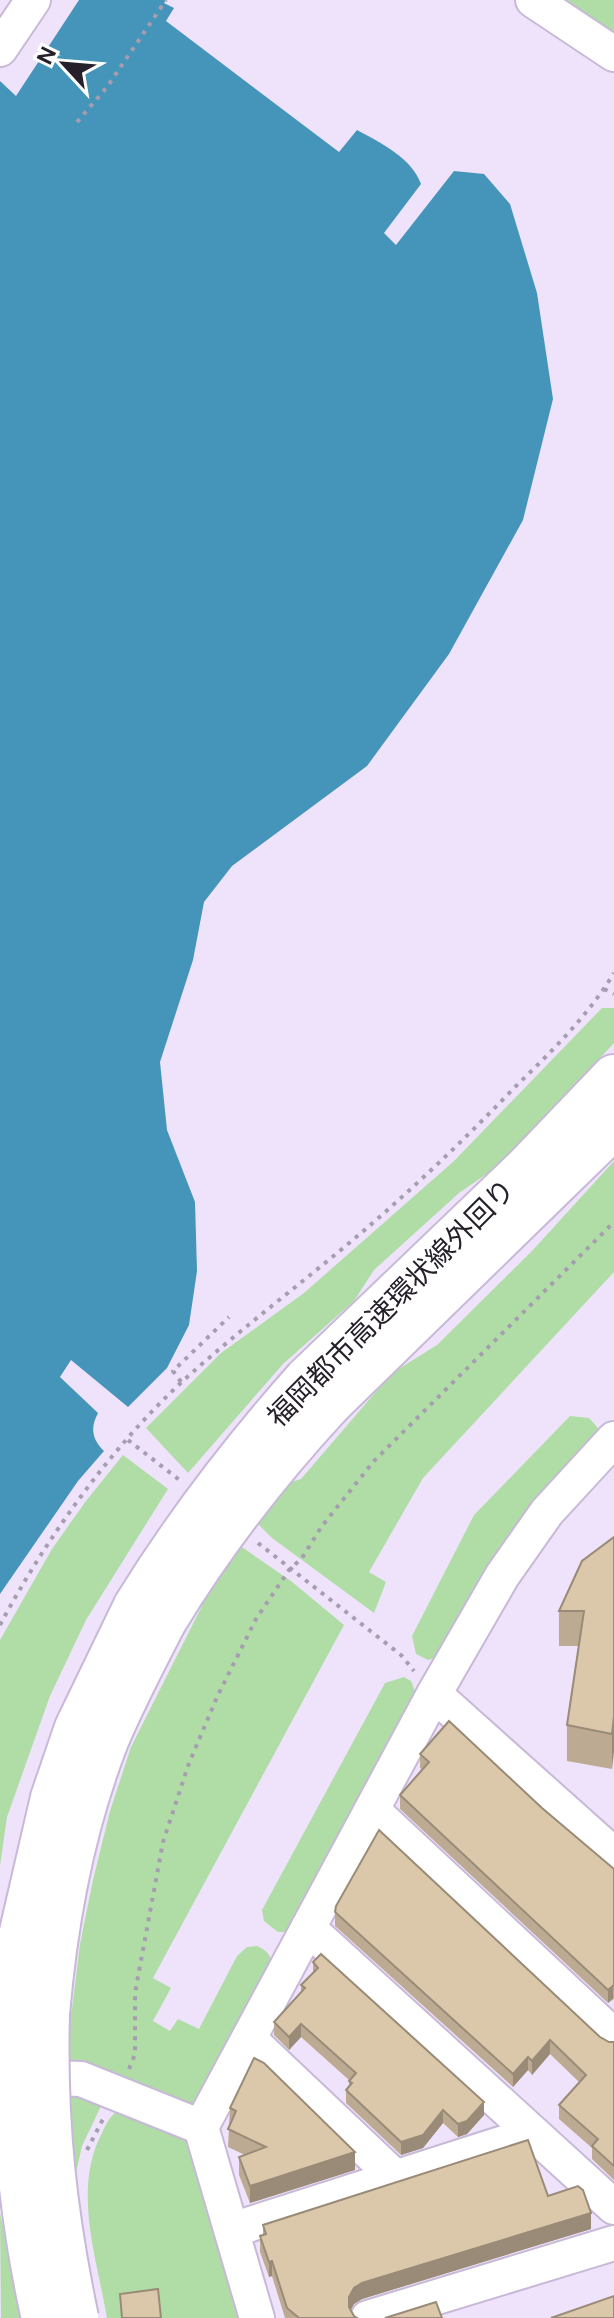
<svg xmlns="http://www.w3.org/2000/svg" width="614" height="2318" viewBox="0 0 614 2318" font-family="'DM Sans','Noto Sans JP',sans-serif">
<style>
.green{fill:#b0dda6}
.water{fill:#4594b9}
.lines{fill:none;stroke-linecap:round;stroke-linejoin:round}
.minor-casing{stroke:#c7b9d7;stroke-width:38}
.highway-casing{stroke:#c7b9d7;stroke-width:48}
.path{stroke:#a79db1;stroke-width:4;stroke-dasharray:4 6;stroke-linecap:butt}
.minor{stroke:#fff;stroke-width:34}
.highway{stroke:#fff;stroke-width:44}
.highway-bridge-casing{stroke:#c7b9d7;stroke-width:48;stroke-linecap:butt}
.highway-bridge{stroke:#fff;stroke-width:44}
.wall{fill:#bcab92}
.shaded-wall{fill:#998b77}
.building{fill:#dbc7aa;stroke:#998b77;stroke-width:2}
.labels{text-anchor:middle;dominant-baseline:central;stroke-width:6;stroke-linejoin:round;paint-order:stroke}
.street-label{font-size:28px;fill:#26202b;stroke:#fff}
</style>
<rect width="100%" height="100%" fill="#efe3fc"/>
<g class="green">
<path d="M555 0H614V41Z"/>
<path d="M602 1008H614V1043L504 1162 459 1193 374 1270 354 1301 283 1364 188 1473 146 1428 221 1353 304 1293 454 1161Z"/>
<path d="M614 1161V1272L423 1478 369 1572 386 1582 374 1613 272 1538 257 1523 288 1483 301 1479 392 1373 437 1345 532 1251Z"/>
<path d="M570 1416 589 1418 598 1428 593 1445 441 1657 428 1660 416 1654 412 1636 474 1515Z"/>
<path d="M123 1455 168 1489 86 1620 50 1696 7 1817 0 1866V1640L52 1549 86 1501Z"/>
<path d="M239 1545 291 1581 344 1625 153 1978 171 1988 153 2021 170 2031 178 2019 199 2029 237 1956 247 1947 257 1946C266 1950 270 1954 273 1964L200 2100 187 2106 65 2065 67 2021 72 2009 80 1944 93 1880 110 1811 131 1747 211 1588Z"/>
<path d="M404 1677 411 1681 418 1699 288 1932H278L264 1921 262 1910 385 1683Z"/>
<path d="M65 2091 103 2102 82 2146 74 2182Z"/>
<path d="M121 2109 185 2138 240 2298 244 2318H107C97 2259 72 2189 102 2133 107 2122 111 2114 121 2109Z"/>
<path d="M0 2213 23 2318H1Z"/>
</g>
<path class="water" d="M79 0H166L164 3 174 8 166 21 339 152 357 130C381 143 412 158 421 184L384 233 396 245 454 171 484 174 510 204 537 293 553 399 523 520 449 654 367 766 232 866 204 902 193 960 160 1062 167 1130 195 1202 197 1271 189 1325 167 1368 128 1407 71 1360 60 1377 98 1413C90 1428 92 1439 104 1451L78 1481 0 1594V81L16 96Z"/>
<g class="lines">
<defs>
<g id="minor">
<path d="M533 0 614 54"/>
<path d="M0 49 33 0"/>
<path d="M434 1694 614 1855"/>
<path d="M372 1810 614 2036"/>
<path d="M308 1928 614 2207"/>
<path d="M249 2039 396 2178"/>
<path d="M24 2077 81 2079 201 2127"/>
<path d="M232 2230 532 2134"/>
<path d="M257 2318 201 2127 434 1694 502 1576 547 1512 614 1439"/>
<path d="M368 2318 614 2243"/>
</g>
<g id="highway">
<path d="M306 1380 526 1169 614 1077"/>
<path d="M330 1403 614 1126"/>
<path d="M15 2013 21 1936 53 1798 77 1728 136 1606"/>
<path d="M47 2014C55 1919 72 1827 107 1738 124 1698 144 1660 164 1621"/>
</g>
</defs>
<use href="#minor" class="minor-casing"/>
<use href="#highway" class="highway-casing"/>
<g class="path">
<path d="M77 122 107 87 166 0"/>
<path d="M604 989 614 994"/>
<path d="M181 1382 173 1371 229 1317"/>
<path d="M128 1440 182 1482"/>
<path d="M258 1543 401 1655 414 1671"/>
<path d="M0 1625C47 1537 111 1447 185 1379 246 1324 313 1275 375 1221 424 1178 470 1134 515 1087 551 1052 588 1016 614 973"/>
<path d="M129 2069 135 2054V1993L163 1842 188 1766 217 1697 256 1619 289 1570 302 1558 322 1526 374 1461 614 1222"/>
<path d="M87 2150 103 2119"/>
</g>
<use href="#minor" class="minor"/>
<use href="#highway" class="highway"/>
<defs>
<g id="highway-bridge">
<path d="M136 1606C186 1525 243 1451 306 1380"/>
<path d="M164 1621C212 1542 267 1471 330 1403"/>
<path d="M15 2013C12 2116 21 2217 44 2318"/>
<path d="M47 2014C44 2122 54 2213 76 2318"/>
</g>
</defs>
<use href="#highway-bridge" class="highway-bridge-casing"/>
<use href="#highway-bridge" class="highway-bridge"/>
</g>
<g class="wall">
<path d="M614 1537 612 1769 567 1761V1725L579 1646H559V1611Z"/>
<path d="M420 1754 542 1808 614 1869V1999L608 2003 400 1809V1795L423 1770 420 1768Z"/>
<path d="M335 1912 609 2042H614V2180L592 2159V2148L559 2119V2105L579 2082 550 2054 532 2075 528 2070 513 2087 335 1926Z"/>
<path d="M313 1962 484 2115 467 2134 458 2137 443 2123 423 2148 401 2155 346 2103V2090L349 2087V2080L301 2037 289 2050 274 2035V2022L301 1992V1985L313 1973Z"/>
<path d="M230 2108 355 2170 250 2203 239 2175V2157L245 2155 228 2147Z"/>
<path d="M548 2196 591 2229 362 2299 354 2304 350 2310 354 2316 357 2318H285L272 2276 269 2277 260 2252V2236L263 2235V2225Z"/>
</g>
<g class="shaded-wall">
<path d="M614 1716V1752L612 1769V1734Z"/>
<path d="M613 1984V1998L608 2003V1990Z"/>
<path d="M301 2024V2037L289 2050V2037Z"/>
<path d="M550 2040V2054L532 2075V2061Z"/>
<path d="M528 2057V2070L513 2087V2074Z"/>
<path d="M484 2102V2115L467 2134 458 2137V2124Z"/>
<path d="M443 2110V2123L423 2148 401 2155V2142Z"/>
<path d="M355 2152V2170L250 2203V2186Z"/>
<path d="M591 2213V2229L362 2299 354 2304 349 2313V2297L354 2288 362 2283Z"/>
<path d="M272 2261V2276L269 2277V2262Z"/>
</g>
<g class="building">
<path d="M614 1537V1716L612 1734 567 1725 584 1611H559L582 1561Z"/>
<path d="M449 1721 542 1808 614 1869V1985L608 1990 400 1795 429 1762 420 1754Z"/>
<path d="M379 1830 600 2037 609 2042H614V2166L592 2146 598 2139 559 2105 586 2075 550 2040 532 2061 528 2057 513 2074 335 1912 336 1906Z"/>
<path d="M321 1954 484 2102 467 2121 458 2124 443 2110 423 2135 401 2142 346 2090 352 2083 349 2081 356 2073 301 2024 289 2037 274 2022 305 1988 301 1985 318 1968 313 1962Z"/>
<path d="M254 2058 264 2063 355 2152 250 2186 239 2157 266 2147 228 2129 236 2111 230 2108Z"/>
<path d="M528 2140 548 2196 578 2186 583 2190 591 2213 362 2283 354 2288 349 2297V2307L354 2316 357 2318H299L287 2308 272 2261 269 2262 260 2236 266 2234 263 2225Z"/>
<path d="M158 2289 161 2318H122L120 2294Z"/>
<path d="M614 2296V2318H551Z"/>
<path d="M436 2302 442 2318H385Z"/>
</g>
<g class="labels">
<g class="street-label">
<text transform="translate(391 1303) rotate(-45)">福岡都市高速環状線外回り</text>
</g>
</g>
<g transform="translate(64 64) rotate(296)" stroke="#ffffff" stroke-width="6" paint-order="stroke">
<path d="M0-6L14 30L0 20L-14 30Z" fill="#26202b"/>
<text y="-12" font-size="22" font-weight="bold" text-anchor="middle" fill="#26202b">N</text>
</g>
</svg>
